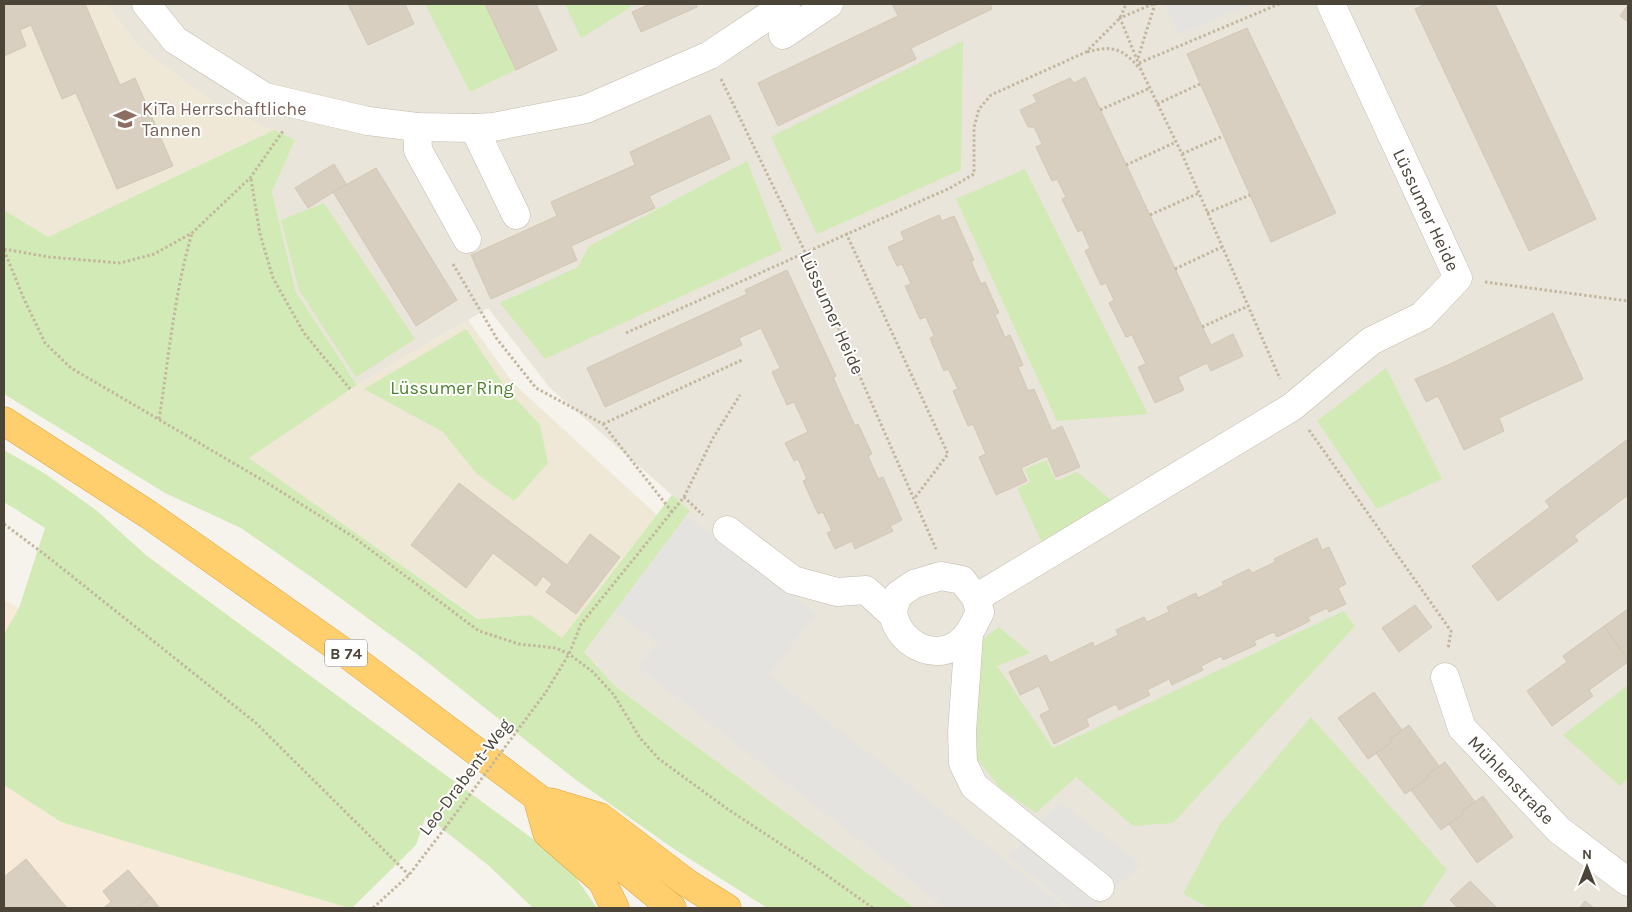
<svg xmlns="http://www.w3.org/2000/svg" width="1632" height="912" viewBox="0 0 1632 912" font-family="Karla,sans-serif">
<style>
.residential{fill:#eae5da}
.commercial{fill:#f7ead8}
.education{fill:#efe8d6}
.green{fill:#d2eab5}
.parking{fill:#e5e3e0}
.building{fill:#d8cfc1;stroke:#d3c7b4}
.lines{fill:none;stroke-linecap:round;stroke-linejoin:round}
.minor-casing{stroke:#c2bbae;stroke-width:29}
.highway-casing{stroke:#e0a43c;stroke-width:29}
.path{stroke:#c4b79f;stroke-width:3;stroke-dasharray:2.5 2.5;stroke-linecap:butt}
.minor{stroke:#fff;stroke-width:28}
.highway{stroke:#ffcf6e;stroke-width:28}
.path-bridge{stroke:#c4b79f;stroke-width:3;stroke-dasharray:2.5 2.5;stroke-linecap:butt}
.labels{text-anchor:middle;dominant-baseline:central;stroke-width:4;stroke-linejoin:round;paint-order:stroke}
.shield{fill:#fff;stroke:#817c74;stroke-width:1}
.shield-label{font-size:16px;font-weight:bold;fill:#4b4439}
.education-label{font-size:18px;fill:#785e54;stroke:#fff;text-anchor:start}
.street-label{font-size:18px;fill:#4b4439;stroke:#fff}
.park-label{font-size:18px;fill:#4a7f2a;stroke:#fff}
</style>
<rect width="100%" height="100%" fill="#f6f3ec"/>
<path class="residential" d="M106 4H1628V908H915L616 687 584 652 689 510 550 388 488 308 357 385 296 292 272 192 295 140 219 107 139 47Z"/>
<g class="commercial">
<path d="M4 600 19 608 4 634Z"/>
<path d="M4 785 61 822 349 908H4Z"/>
</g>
<g class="education">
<path d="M4 4H106L139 47 219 107 274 130 48 237 4 210Z"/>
<path d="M468 320 513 383 657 515 562 639 531 615 479 619 248 458 357 385Z"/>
</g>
<g class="green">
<path d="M425 4H485L516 70 470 92Z"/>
<path d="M565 4H629L631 7 581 38Z"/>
<path d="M963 41 961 170 817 234 771 137Z"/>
<path d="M274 130 295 140 272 192 296 292 357 385 249 458 478 619 531 615 562 638 672 495 690 511 584 652 616 687 915 908H767L674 849 576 780 418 655 317 581 241 528 165 493 4 394V210L48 237Z"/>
<path d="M747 161 782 250 545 359 500 303 578 267 589 246Z"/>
<path d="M1025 169 1148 414 1057 421 956 199Z"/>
<path d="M324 203 415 339 356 377 299 290 281 220Z"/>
<path d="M466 329 506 388 540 425 548 463 514 501 477 474 443 432 364 389Z"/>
<path d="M1386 368 1442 479 1377 509 1317 421Z"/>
<path d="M4 450 44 473 96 510 147 556 537 842 574 875 597 908H533L488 865 426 816 416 845 352 908H349L61 822 4 785V634L19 608 45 528 4 502Z"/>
<path d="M1046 460 1056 481 1077 472 1115 503 1043 545 1017 488 1030 482 1025 469Z"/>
<path d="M1344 611 1355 626 1173 823 1133 826 1076 777 1036 813 1001 789 976 758 980 641 999 627 1030 653 997 666 1053 748Z"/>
<path d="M1628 685V778L1620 786 1563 735Z"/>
<path d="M1311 717 1447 870 1421 908H1210L1183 894 1220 824Z"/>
</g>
<g class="parking">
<path d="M1164 4H1252L1178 35Z"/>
<path d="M686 516 816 613 769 675 1061 904 1058 908H946L638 667 657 642 614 612Z"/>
<path d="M1060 802 1141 864 1095 908H1070L1009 856Z"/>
</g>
<g class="building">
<path d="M4 4H85L120 85 135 78 173 166 117 189 76 93 62 99 31 25 20 30 26 46 4 56Z"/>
<path d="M348 4H405L414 24 368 45Z"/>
<path d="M485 4H536L557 50 516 70Z"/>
<path d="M647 4H696L697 7 641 32 632 12 648 5Z"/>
<path d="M892 4H990L992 9 911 48 916 59 778 126 758 83 898 16Z"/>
<path d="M1426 4H1495L1596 219 1529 251 1415 9Z"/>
<path d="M1626 4H1628V22L1620 16 1628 5Z"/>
<path d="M1247 28 1336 213 1271 242 1187 54Z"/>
<path d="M1085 77 1211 345 1233 334 1243 356 1211 371 1207 363 1178 377 1184 390 1155 403 1138 367 1146 364 1132 335 1126 337 1109 303 1114 300 1106 283 1101 285 1085 251 1090 248 1082 230 1078 232 1062 199 1066 197 1057 179 1052 181 1036 147 1042 144 1034 127H1028L1020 110 1037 102 1033 95 1070 78 1074 83Z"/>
<path d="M710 115 730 159 649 196 655 208 571 246 577 260 491 299 471 255 557 216 551 202 635 165 630 152Z"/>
<path d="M334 164 346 184 308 208 295 188Z"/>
<path d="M376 168 457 300 416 326 333 192Z"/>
<path d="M939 215 942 221 954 216 974 260 971 261 981 284 985 282 999 313 995 315 1005 337 1010 335 1023 365 1018 367 1028 391 1034 389 1052 431 1062 426 1080 467 1056 477 1047 456 1021 468 1027 481 996 495 979 457 986 454 973 424 968 426 953 391 958 389 948 369 944 371 930 338 934 336 926 317 920 319 905 286 911 284 902 264 897 266 888 247 904 240 901 232Z"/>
<path d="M787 270 836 376 833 377 855 426 858 424 872 454 868 456 876 474 878 479 883 477 902 520 890 526 893 531 855 549 852 541 835 549 827 533 832 531 823 512 818 514 803 481 807 479 798 459 794 461 785 443 808 432 794 402 787 405 772 372 780 368 761 328 739 338 742 345 605 407 587 368 747 294 745 290Z"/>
<path d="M1553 313 1583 379 1499 418 1504 431 1464 450 1438 396 1426 402 1415 379 1448 365Z"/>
<path d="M1628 439V495L1574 536 1578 541 1498 601 1472 566 1550 507 1545 501Z"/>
<path d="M459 483 567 565 590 534 620 557 576 614 546 592 552 584 543 576 536 586 493 553 466 588 411 545Z"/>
<path d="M1317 538 1322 550 1329 547 1346 584 1338 588 1346 604 1329 612 1327 608 1308 617 1310 621 1277 637 1274 632 1254 641 1256 645 1223 660 1221 656 1201 666 1203 670 1172 685 1169 679 1147 690 1150 695 1119 710 1116 704 1086 719 1089 726 1054 744 1040 715 1050 710 1039 686 1020 695 1009 672 1046 655 1050 663 1093 642 1094 647 1118 635 1116 630 1144 617 1147 622 1169 612 1167 607 1196 593 1198 598 1224 585 1222 582 1249 569 1252 573 1275 562 1274 559Z"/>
<path d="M1415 605 1432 627 1399 652 1382 628Z"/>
<path d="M1628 609V660L1604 626Z"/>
<path d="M1604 626 1628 660V662L1589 690 1593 696 1552 726 1527 691 1567 662 1563 656Z"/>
<path d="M1374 692 1402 730 1390 739 1392 742 1368 759 1338 718Z"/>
<path d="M1409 725 1439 766 1426 776 1428 778 1405 794 1376 753 1392 742 1390 739Z"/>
<path d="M1445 762 1475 802 1462 811 1463 814 1441 830 1411 790 1428 778 1426 776Z"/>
<path d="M1483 796 1513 837 1477 863 1449 824 1463 814 1462 811Z"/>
<path d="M26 859 67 908H4V877Z"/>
<path d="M128 870 151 897 138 908H103L111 902 103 891Z"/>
<path d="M1470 881 1497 908H1458L1450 900Z"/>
<path d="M151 897 160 908H138Z"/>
<path d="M1585 901 1594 908H1579Z"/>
</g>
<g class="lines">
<defs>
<g id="minor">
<path d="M146 4 175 40 265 97 368 121 417 127 474 128 493 127 586 109 710 55 786 4"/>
<path d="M783 35 829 4"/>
<path d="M417 127 418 150 467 239"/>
<path d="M474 128 516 215"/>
<path d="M727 530 793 580 837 592 866 590 893 615"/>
<path d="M941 576 962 580 976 598 980 612C974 624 968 639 955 646 932 660 900 643 894 617 892 611 896 601 898 595L914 584Z"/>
<path d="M976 598 1292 407 1371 341 1422 316 1458 278 1331 4"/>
<path d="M969 634 962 732 963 763 974 786 1100 887"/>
<path d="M1445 677 1462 728 1559 830 1628 882"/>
</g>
<g id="highway">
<path d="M4 421 149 515 344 652 537 797 672 908"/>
<path d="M537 797 547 833 602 881 615 908"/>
<path d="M550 802 600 817 687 883 727 908"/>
</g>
</defs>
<use href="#minor" class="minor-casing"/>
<use href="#highway" class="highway-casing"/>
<g class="path">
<path d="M1153 4 1120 18 1142 72 1182 154 1280 379"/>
<path d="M1087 52C1113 45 1122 48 1140 69"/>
<path d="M1138 58 1155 4"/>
<path d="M1139 63 1279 4"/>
<path d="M721 79 805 252 936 549"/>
<path d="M1157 104 1200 84"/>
<path d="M1100 110 1150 88"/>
<path d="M1182 154 1223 136"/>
<path d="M1126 165 1176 142"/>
<path d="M251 179 260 234 273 278 304 333 350 389"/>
<path d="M1207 213 1250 195"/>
<path d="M1150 215 1199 193"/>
<path d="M846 233 948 454 914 499"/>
<path d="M4 249 49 257 120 263 154 254 192 233 250 178 283 131"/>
<path d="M4 250 24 299 45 343 71 368 264 481 352 536 479 631 519 644 556 648 569 654 593 672 614 695 640 738 659 759 726 808 811 864 873 908"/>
<path d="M453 264 497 339 536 388 603 424 672 512"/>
<path d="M1175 269 1222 247"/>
<path d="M1485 282 1628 301"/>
<path d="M1202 327 1248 306"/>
<path d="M626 333 950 188 974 174V127L979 109 991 95 1086 52 1120 18 1126 4"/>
<path d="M159 419C169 357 174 294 192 233"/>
<path d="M603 424 742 360"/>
<path d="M1309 430 1451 631 1448 649"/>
<path d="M684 497 713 438 740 395"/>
<path d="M4 524 48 557 256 723 409 875"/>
<path d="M546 692 569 654 581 624 684 497 703 515"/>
<path d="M373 908 409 875 445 828"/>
</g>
<use href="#minor" class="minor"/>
<use href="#highway" class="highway"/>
<path class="path-bridge" d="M445 828 546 692"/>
</g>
<defs>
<symbol id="school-bare" viewBox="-9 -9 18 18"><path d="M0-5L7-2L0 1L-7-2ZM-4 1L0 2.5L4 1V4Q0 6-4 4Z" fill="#8d6e63" stroke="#fff" stroke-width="2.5" paint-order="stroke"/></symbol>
</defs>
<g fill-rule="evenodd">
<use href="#school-bare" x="109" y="103" width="32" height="32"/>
</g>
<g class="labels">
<rect class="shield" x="325" y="639.5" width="42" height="27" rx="4"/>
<g class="shield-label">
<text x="346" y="653">B 74</text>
</g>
<g class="education-label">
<text x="142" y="109">KiTa Herrschaftliche<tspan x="142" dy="21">Tannen</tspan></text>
</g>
<g class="street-label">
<text transform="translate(1426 210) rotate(65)">Lüssumer Heide</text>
<text transform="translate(832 313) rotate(66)">Lüssumer Heide</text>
<text transform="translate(465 777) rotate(-53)">Leo-Drabent-Weg</text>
<text transform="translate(1511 780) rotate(46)">Mühlenstraße</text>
</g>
<g class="park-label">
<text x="452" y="388">Lüssumer Ring</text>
</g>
</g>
<rect width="1632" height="912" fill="none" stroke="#4b4439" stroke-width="10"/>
<g transform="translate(1587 867)" stroke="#ffffff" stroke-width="4" paint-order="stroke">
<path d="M0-4L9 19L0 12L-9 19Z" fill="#4b4439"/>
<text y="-8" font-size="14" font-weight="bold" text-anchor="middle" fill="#4b4439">N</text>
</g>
</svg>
